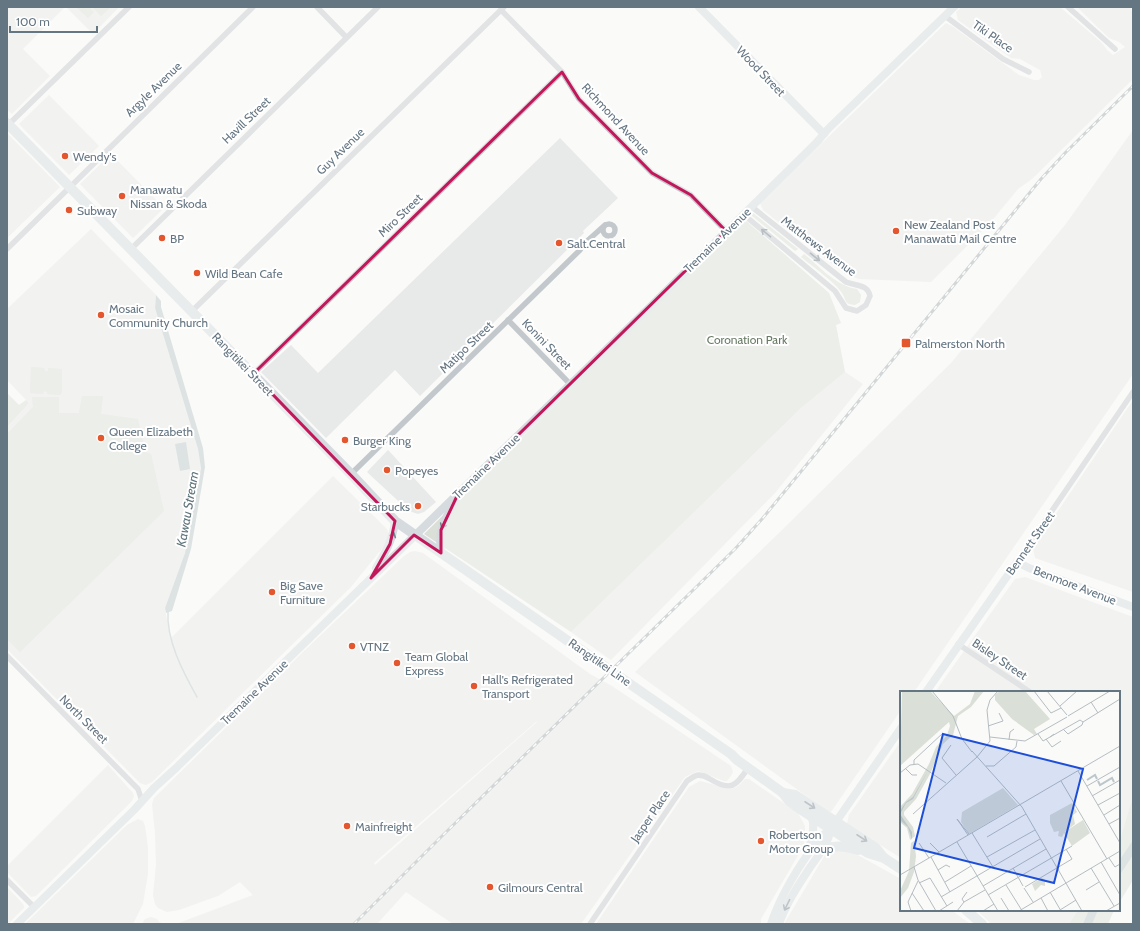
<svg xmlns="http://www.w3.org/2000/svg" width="1140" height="931" viewBox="0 0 1140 931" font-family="Cabin,sans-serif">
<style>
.built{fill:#e8e9e9;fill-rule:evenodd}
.green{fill:#dadfd7}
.water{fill:#bbc7cb}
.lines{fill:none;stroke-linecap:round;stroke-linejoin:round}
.stream{stroke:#bbc7cb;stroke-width:1.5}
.street{stroke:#c3c8cc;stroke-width:5.5}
.secondary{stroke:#d6dbdf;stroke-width:8}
.highway{stroke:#d6dbdf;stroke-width:10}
.rail-casing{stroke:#a2aab0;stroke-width:3}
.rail{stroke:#fff;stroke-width:1.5;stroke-dasharray:4.5;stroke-linecap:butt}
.oneway{stroke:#6a7a87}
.oneway2{stroke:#768591}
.marked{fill:none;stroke:#c2185b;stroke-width:3;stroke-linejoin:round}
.poi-dot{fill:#e4572e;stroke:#fff;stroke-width:1.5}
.labels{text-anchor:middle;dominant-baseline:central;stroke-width:4;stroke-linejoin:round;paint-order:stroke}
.street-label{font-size:12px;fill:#657683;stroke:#fff}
.poi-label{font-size:12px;fill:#657683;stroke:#fff;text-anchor:start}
.park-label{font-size:12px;fill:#687a64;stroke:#fff}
.water-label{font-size:13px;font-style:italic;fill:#60757c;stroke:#fff}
.inset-river{fill:none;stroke:#bbc7cb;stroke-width:2}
.inset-road{fill:none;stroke:#b5bdc2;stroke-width:1}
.view{fill:#1d4ed8;fill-opacity:0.15;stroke:#1d4ed8;stroke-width:2}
.inset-edge{fill:none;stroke:#657683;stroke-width:2}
</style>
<rect width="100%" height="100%" fill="#fafaf8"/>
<g class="built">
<path d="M7 7H65L23 49 50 76 12 114 7 110Z"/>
<path d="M66 7H119L93 34Z"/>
<path d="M962 7H1060L1102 43 1107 50 1113 55 1125 47 1119 42 1109 38 1077 7H1130L1133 14V79L1032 179 1018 189 990 223 931 282 859 279 845 274 763 210 760 203 946 23 952 26 1019 75 1034 80H1039L1042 77 1040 70 1020 59 1011 58 958 20 956 12Z"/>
<path d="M49 95 99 146 69 175 19 124Z"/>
<path d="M1133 130V374L914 692H901V710L831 812 827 811 635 672 781 531 951 363 1065 225Z"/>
<path d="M8 134 60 187 7 238V136Z"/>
<path d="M560 138 618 198 583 231 584 233 420 396 395 370 326 438 261 372 291 345 318 373Z"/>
<path d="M111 154 164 208 133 238 80 184Z"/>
<path d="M91 229 156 295 155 308 198 449 201 467 185 553 165 608 170 638H171L333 476 387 529 389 534 385 545 351 587 152 782 146 785 140 783 7 649V427L29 403 7 380V309Z"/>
<path d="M845 372 863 384 775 493 611 660 571 632 801 408Z"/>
<path d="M1133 400V592L1035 558 1033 548Z"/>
<path d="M388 450 436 502 424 512 418 514 409 511 367 472Z"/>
<path d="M415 551 423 553 590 674 612 686 731 766 733 772 731 776 727 781H724L698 771 685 777 581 924H453L406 892 377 924H176L253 895 240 882 218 896 179 910 167 912 158 908 155 904 153 895 156 865 155 833 152 804 154 798 304 651 404 556 410 552ZM537 721V722L375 865 374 863Z"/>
<path d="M1025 577 1133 617V796L1119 843V692H935L1015 579Z"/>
<path d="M901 741V858L847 824 849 815Z"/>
<path d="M108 765 133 793 134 796 132 801 36 896 31 897 7 872V866Z"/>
<path d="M745 779H749L798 813 805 826 804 845 772 900 761 919V924H596L689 787 700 781 731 789 738 786Z"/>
<path d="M138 819 143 821 145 826 148 848V874L143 904 133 924H25L127 825Z"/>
<path d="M845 848 901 879V910H951L970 924H784L828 850Z"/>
<path d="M7 887 23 904 24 906V908L8 924Z"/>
<path d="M977 910H1078L1069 924H991Z"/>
<path d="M151 917 157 919 159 922 166 924H142L145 919Z"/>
</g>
<g class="green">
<path d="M76 7H89L94 12 88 18Z"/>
<path d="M92 7H111L101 16Z"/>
<path d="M753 213 798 249 795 251 751 215Z"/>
<path d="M744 219 829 293 841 323 836 325 845 372 801 408 571 632 424 534Z"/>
<path d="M804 254C820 267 836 286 857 289L861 295 860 302 855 305C844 304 847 301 842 293 837 284 811 265 801 257Z"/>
<path d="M31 367 44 368 45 371H48V368L62 369V392L60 395 47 394V392L44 391 43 394 30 393Z"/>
<path d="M7 393 19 405 26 400 29 403 7 427Z"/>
<path d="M82 396H103L101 414 138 419 145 452 151 454 164 511 20 652 7 639V434L33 407 32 397H59V413H79Z"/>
<path d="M1133 796V880L1119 903V843Z"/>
<path d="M1078 910H1114L1108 924H1069Z"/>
</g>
<g class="water">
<path d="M156 295 161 301V307L203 448 205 467 191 549 172 611 166 613 165 608 185 553 201 468 198 449 155 308Z"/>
<path d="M186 442 190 469 180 471 175 444Z"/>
<path d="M1133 840V855L1119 876V861Z"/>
<path d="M1089 910H1098L1092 924H1083Z"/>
</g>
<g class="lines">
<path class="stream" d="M168 611C166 640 183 672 197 697"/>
<g class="street">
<path d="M317 7 346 37"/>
<path d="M1068 7 1115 49"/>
<path d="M501 10 562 72 579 99 652 173 691 195 726 231"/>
<path d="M945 16 1003 59 1029 72"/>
<path d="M7 126 129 7"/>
<path d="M743 214 835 291 846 308 857 311 866 305 870 296C868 284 855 286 846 282L752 207"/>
<circle cx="609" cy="230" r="6"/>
<path d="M7 249 253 7"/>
<path d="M131 249 378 7"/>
<path d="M192 311 504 7"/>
<path d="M508 320 570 384"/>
<path d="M253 374 562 72"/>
<path d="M351 474 580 250 585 243 605 225"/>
<path d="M1017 562 1133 392"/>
<path d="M958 644 1030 692"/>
<path d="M7 656 135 786 138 789 142 801"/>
<path d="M7 880 34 907"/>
<path d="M590 924 687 781C690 779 694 776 698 775 703 775 707 777 710 779 731 792 736 786 748 768"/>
</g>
<g class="secondary">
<path d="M699 7 824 134"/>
<path d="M441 553C438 529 444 522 455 500"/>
<path d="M376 568C385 553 393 540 395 521"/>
<path d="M926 692 1017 562 1029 568 1133 607"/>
<path d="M807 852C812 842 815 828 812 818"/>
<path d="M17 924 134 810 154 788 176 768 654 303 817 142 828 129 954 7"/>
<path d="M771 924C780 897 794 874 810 851 817 843 822 834 831 829L901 728"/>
<path d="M779 924C786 904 797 887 809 869 817 857 828 844 831 829"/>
</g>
<g class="highway">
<path d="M7 123 351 474 395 521 731 754 737 760 783 793 789 801 797 807 868 853 884 858 901 869"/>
<path d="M783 793 795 795 876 848 884 858"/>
<path d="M823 849C836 845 845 846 858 850"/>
<path d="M966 910 982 924"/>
</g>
<defs>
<path id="rail" d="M354 924 438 840 735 549 762 519 1041 179 1066 152 1133 86"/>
</defs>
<use href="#rail" class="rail-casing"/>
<use href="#rail" class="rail"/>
</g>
<defs><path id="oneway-shaft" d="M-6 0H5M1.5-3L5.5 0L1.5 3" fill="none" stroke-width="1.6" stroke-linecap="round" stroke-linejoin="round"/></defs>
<g class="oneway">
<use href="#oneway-shaft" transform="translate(766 233) rotate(-140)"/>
<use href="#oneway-shaft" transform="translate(815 257) rotate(39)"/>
</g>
<g class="oneway2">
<use href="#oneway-shaft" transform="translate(444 523) rotate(114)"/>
<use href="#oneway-shaft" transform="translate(392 538) rotate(-71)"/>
<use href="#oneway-shaft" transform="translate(810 805) rotate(33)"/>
<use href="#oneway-shaft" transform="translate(862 838) rotate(33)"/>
<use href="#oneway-shaft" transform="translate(787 905) rotate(116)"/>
</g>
<path d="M0 0H1140V931H0ZM562 72 579 99 652 173 691 195 726 231 458 494 441 530V553L414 535 371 578 390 544 395 521 253 374Z" fill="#fafaf8" fill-opacity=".55" fill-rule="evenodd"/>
<path class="marked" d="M562 72 579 99 652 173 691 195 726 231 458 494 441 530V553L414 535 371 578 390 544 395 521 253 374Z"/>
<g class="poi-dot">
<circle cx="65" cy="156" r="4"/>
<circle cx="122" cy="196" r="4"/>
<circle cx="69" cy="210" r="4"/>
<circle cx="896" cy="231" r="4"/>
<circle cx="162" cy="238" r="4"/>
<circle cx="559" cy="243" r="4"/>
<circle cx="197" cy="273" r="4"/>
<circle cx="101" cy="315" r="4"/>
<rect x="901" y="338" width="10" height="10" rx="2"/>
<circle cx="101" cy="438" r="4"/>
<circle cx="345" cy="440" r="4"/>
<circle cx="387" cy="470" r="4"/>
<circle cx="418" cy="506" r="4"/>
<circle cx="272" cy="592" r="4"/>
<circle cx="352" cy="646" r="4"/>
<circle cx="397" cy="663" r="4"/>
<circle cx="474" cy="686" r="4"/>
<circle cx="347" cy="826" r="4"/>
<circle cx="761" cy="841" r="4"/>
<circle cx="490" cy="887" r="4"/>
</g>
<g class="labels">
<g class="street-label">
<text transform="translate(993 36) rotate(35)">Tiki Place</text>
<text transform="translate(761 71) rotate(46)">Wood Street</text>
<text transform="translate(153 89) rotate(-44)">Argyle Avenue</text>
<text transform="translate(616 119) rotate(47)">Richmond Avenue</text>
<text transform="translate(246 120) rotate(-44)">Havill Street</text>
<text transform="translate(340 151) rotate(-44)">Guy Avenue</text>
<text transform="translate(400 215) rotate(-44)">Miro Street</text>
<text transform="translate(717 240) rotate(-44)">Tremaine Avenue</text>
<text transform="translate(819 246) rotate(37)">Matthews Avenue</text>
<text transform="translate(547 344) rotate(46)">Konini Street</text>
<text transform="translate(466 347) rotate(-44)">Matipo Street</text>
<text transform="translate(243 364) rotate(46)">Rangitikei Street</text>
<text transform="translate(486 466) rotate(-44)">Tremaine Avenue</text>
<text transform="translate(1030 543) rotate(-55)">Bennett Street</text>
<text transform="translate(1075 585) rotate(21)">Benmore Avenue</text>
<text transform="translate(1000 659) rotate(34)">Bisley Street</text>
<text transform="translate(600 662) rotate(35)">Rangitikei Line</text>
<text transform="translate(254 692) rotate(-44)">Tremaine Avenue</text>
<text transform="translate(84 719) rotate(45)">North Street</text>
<text transform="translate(650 816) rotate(-56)">Jasper Place</text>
</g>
<g class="poi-label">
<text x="73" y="156">Wendy's</text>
<text x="130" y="189">Manawatu<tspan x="130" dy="14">Nissan &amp; Skoda</tspan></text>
<text x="77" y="210">Subway</text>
<text x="904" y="224">New Zealand Post<tspan x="904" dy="14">Manawatū Mail Centre</tspan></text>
<text x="170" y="238">BP</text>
<text x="567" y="243">Salt.Central</text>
<text x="205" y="273">Wild Bean Cafe</text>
<text x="109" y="308">Mosaic<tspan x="109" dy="14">Community Church</tspan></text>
<text x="915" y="343">Palmerston North</text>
<text x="109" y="431">Queen Elizabeth<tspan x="109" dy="14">College</tspan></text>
<text x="353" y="440">Burger King</text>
<text x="395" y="470">Popeyes</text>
<text x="410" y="506" text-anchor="end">Starbucks</text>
<text x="280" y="585">Big Save<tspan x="280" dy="14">Furniture</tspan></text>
<text x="360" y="646">VTNZ</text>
<text x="405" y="656">Team Global<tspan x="405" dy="14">Express</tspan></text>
<text x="482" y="679">Hall's Refrigerated<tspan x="482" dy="14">Transport</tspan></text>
<text x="355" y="826">Mainfreight</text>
<text x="769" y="834">Robertson<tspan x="769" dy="14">Motor Group</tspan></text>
<text x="498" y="887">Gilmours Central</text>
</g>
<g class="park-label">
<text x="747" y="339">Coronation Park</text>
</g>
<g class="water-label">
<text transform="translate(187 509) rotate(-80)">Kawau Stream</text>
</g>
</g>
<g transform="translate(900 691)">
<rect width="220" height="220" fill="#fafaf8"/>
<path d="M2 0H30L54 25 70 13 75 0H84L71 16 58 25 53 44 43 53 30 83 16 108 4 121V124L13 136 15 145 10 149 7 137 0 131V116L12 103 29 73 36 56 47 44 50 35 49 31 0 75ZM100 0H125L150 28 134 38 137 43 134 44 112 28 95 9V4ZM103 97 118 114 69 143 61 131 62 121ZM172 112 177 121 173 124 175 133 163 142 183 129 190 142 172 155 164 142 162 146 158 145 159 140 154 141 150 132V124ZM14 150 16 165 14 181 8 197 0 207V200L9 180 11 152ZM142 187 145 189V195L141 194 135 200 132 193Z" fill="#dadfd7"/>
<path d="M28 80 13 108 6 112 0 123 12 141V149L8 136 0 129V120L6 111 13 106Z" fill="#bbc7cb"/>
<path class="inset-river" d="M187 89 195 84 197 88M198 90 200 94 212 87 214 91"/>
<path class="inset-road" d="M32 0 53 25 62 48 72 61M134 0 151 22 161 17M147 0 167 24M191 11 198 22M160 15 177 0M168 25 210 0M183 31 220 8M88 35 103 30 99 22M163 38 168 43 182 34 183 31M138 43 143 50 150 46M154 43 150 46 180 29 183 31M90 46 125 50 167 26M146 48 152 56 161 50M109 49 110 41 114 38M51 54 42 67 56 84M72 60 122 116 182 220M77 66 90 50 87 19 90 9 98 0M14 73V69L43 42M86 75H94L116 56 117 50M5 77 12 84H17M178 80 220 152M0 82 10 74 18 73 46 92M161 90 207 168M187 95 220 76M192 105 220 89M198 114 220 102M13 123 77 66M204 124 220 114M209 133 220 127M72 142 93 176M68 144 57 128 69 143M87 146 126 123M57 151 98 220M19 152 29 167M30 152 39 161M31 166 50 201M87 166 135 139M209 167 215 176 220 173M201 171 220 204M14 176 18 189 36 220M113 177 123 195M191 177 214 215M38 179 46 174 50 176M0 184 220 55M45 191 71 175M19 192 30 187 47 215M106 194 121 218M83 195 146 158M125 196 172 168 166 158M124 197 133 211M186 199 199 191M150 201 161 220M12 202 24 220M88 204 172 155M41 206 140 148M101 207 109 220M141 207 148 220M64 211 62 208 67 201M160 219 176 209M11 220 8 211 18 190M39 220 53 211M57 220 64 211 85 199M83 220 94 213M119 220 220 160M206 220 220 212"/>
<path class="view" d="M43 43 183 78 154 192 14 157Z"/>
<rect width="220" height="220" class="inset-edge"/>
</g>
<rect width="1140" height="931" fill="none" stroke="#657683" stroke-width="16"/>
<path d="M10 26v6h87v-6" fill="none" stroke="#657683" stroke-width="2"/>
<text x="16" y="26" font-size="12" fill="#657683" stroke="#ffffff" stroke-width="3" paint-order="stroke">100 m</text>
</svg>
